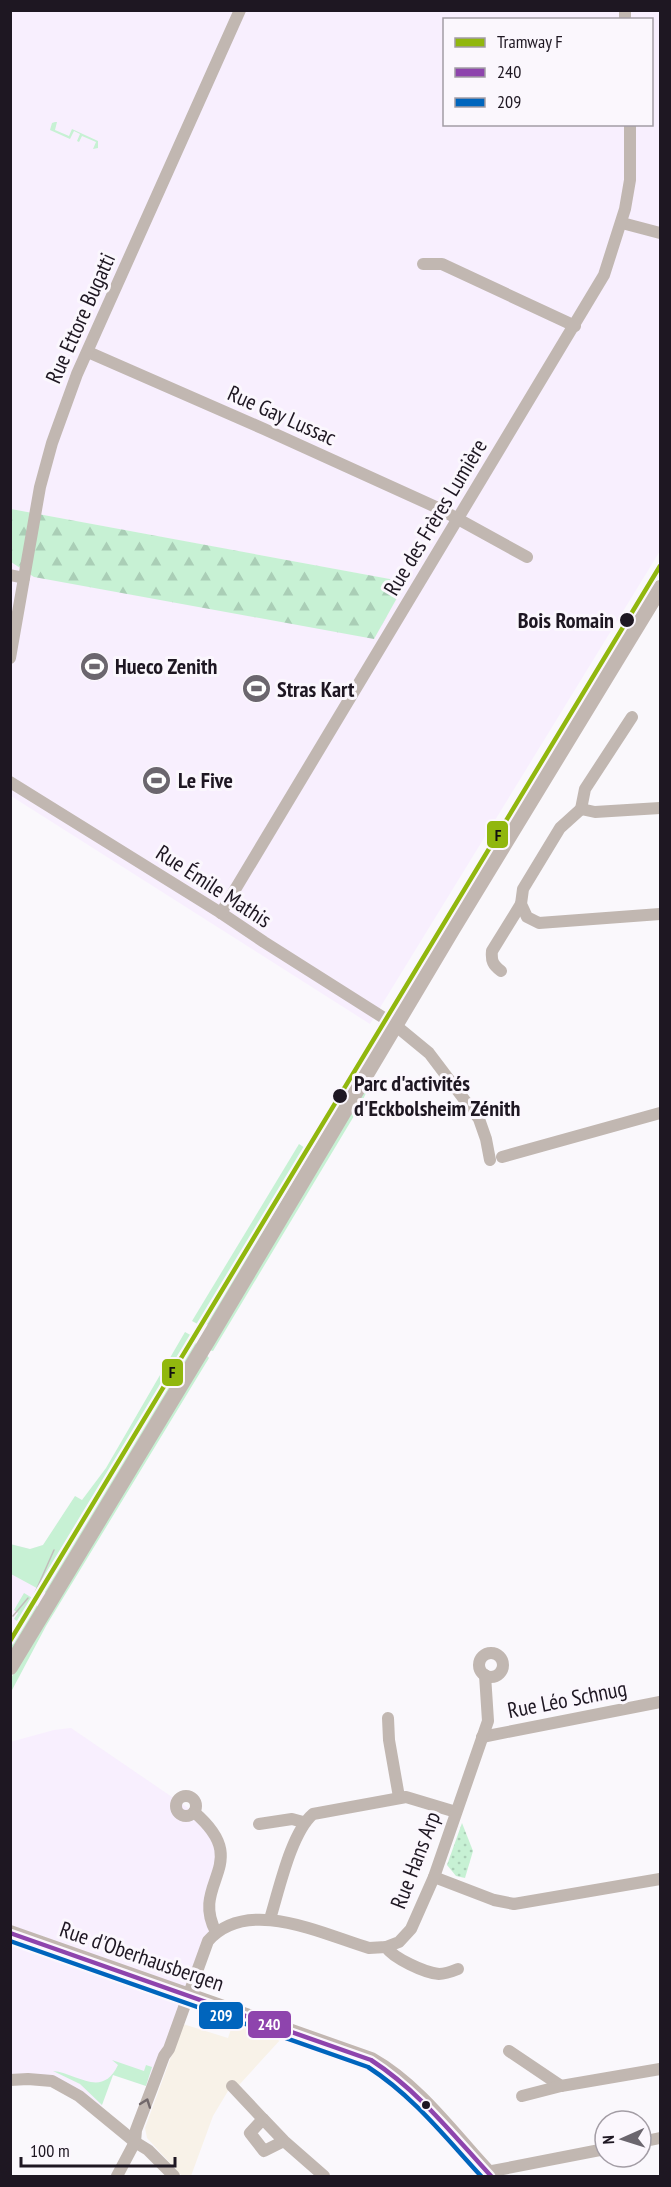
<svg xmlns="http://www.w3.org/2000/svg" width="671" height="2187" viewBox="0 0 671 2187" font-family="'PT Sans Narrow',sans-serif">
<style>
.built{fill:#f8effe;fill-rule:evenodd}
.education{fill:#f8f2e8}
.green{fill:#c7f1d4}
.forest{fill:url(#forest-firs)}
.park{fill:url(#park-dots)}
.lines{fill:none;stroke-linecap:round;stroke-linejoin:round}
.minor{stroke:#c1b7b1;stroke-width:12}
.major{stroke:#c2b7b1;stroke-width:16}
.tram{stroke:#c2bcbb;stroke-width:1.5}
.bus-1-casing{stroke:#fbf7fd;stroke-width:9}
.bus-2-casing{stroke:#fbf7fd;stroke-width:9}
.bus-1{stroke:#8e44ad;stroke-width:4.5}
.bus-2{stroke:#0065bd;stroke-width:4.5}
.tram-1-casing{stroke:#fbf7fd;stroke-width:9}
.tram-1{stroke:#91b70e;stroke-width:4.5}
.oneway{stroke:#70676a}
.stop-dot{fill:#1e1722;stroke:#fbf7fd;stroke-width:2}
.labels{text-anchor:middle;dominant-baseline:central;stroke-width:6;stroke-linejoin:round;paint-order:stroke}
.street-label{font-size:22px;fill:#1e1722;stroke:#fbf7fd}
.stop-label{font-size:22px;font-weight:bold;fill:#1e1722;stroke:#fbf7fd;text-anchor:end}
.poi-label{font-size:22px;font-weight:bold;fill:#1e1722;stroke:#fbf7fd;text-anchor:start}
.line-badge{stroke:#fbf7fd;stroke-width:2}
.badge-label{font-size:16px;text-anchor:middle;font-weight:bold;fill:#fff}
.pale-badge-label{font-size:16px;text-anchor:middle;font-weight:bold;fill:#111}
</style>
<defs>
<pattern id="forest-firs" width="22" height="20" patternUnits="userSpaceOnUse" patternTransform="scale(1.5)"><rect width="22" height="20" fill="#c7f1d4"/><path d="M5 1l3.5 6h-7zM16 11l3.5 6h-7z" fill="#aaceb6"/></pattern>
<pattern id="park-dots" width="8" height="8" patternUnits="userSpaceOnUse" patternTransform="scale(1.5)"><rect width="8" height="8" fill="#c7f1d4"/><path d="M2 2h.1M6 6h.1" fill="none" stroke="#aaceb6" stroke-width="1.8" stroke-linecap="round"/></pattern>
</defs>
<rect width="100%" height="100%" fill="#faf8fc"/>
<g class="built">
<path d="M10 11H660V551L370 1024 11 796V562L405 582 11 509ZM444 20H652V124H444Z"/>
<path d="M11 1544 30 1549 43 1545 78 1565 11 1678Z"/>
<path d="M71 1728 194 1812 221 1849 213 1888 216 1932 152 2088 113 2075 99 2112 52 2081 11 2080 10 1742 54 1730Z"/>
</g>
<path class="education" d="M233 2023 281 2039 239 2085 236 2082 228 2091 213 2116 191 2176H182L147 2138 145 2128 183 2024 228 2038Z"/>
<g class="green">
<path d="M55 122H57L55 130 69 136 72 129 98 141V148L93 149 96 142 82 136 79 142 77 141 80 134 74 131 70 139 50 130 52 123Z"/>
<path d="M364 1092 366 1093 360 1106 213 1351 208 1350Z"/>
<path d="M299 1144 314 1154 209 1324 201 1326 192 1321Z"/>
<path d="M185 1332 194 1337 196 1345 46 1593 11 1574 10 1544 30 1549 43 1545 75 1496 82 1500 106 1468Z"/>
<path d="M206 1354 209 1358 46 1626 11 1692V1678Z"/>
<path d="M24 1593 34 1599 38 1608 11 1656V1646L27 1619 24 1616 20 1623 14 1619 18 1613 14 1610Z"/>
<path d="M112 2060 144 2071 146 2065 152 2067 146 2086 113 2075 102 2105 80 2084 53 2071C77 2073 102 2099 118 2065Z"/>
</g>
<path class="forest" d="M11 509 406 582 374 639 34 577 11 562Z"/>
<path class="park" d="M462 1823 473 1851 465 1878 456 1876 447 1865Z"/>
<g class="lines">
<g class="minor">
<path d="M625 10V20"/>
<path d="M622 223 660 233"/>
<path d="M423 264H442L575 326"/>
<path d="M88 352 264 429 438 508 527 557"/>
<path d="M10 575 24 578"/>
<path d="M10 658 40 487 52 443 77 374 240 10"/>
<path d="M632 717 585 789 581 809 595 812 660 808"/>
<path d="M10 782 221 913 264 942 395 1025 429 1053 479 1119 486 1139 490 1160"/>
<path d="M581 809 560 828 523 889 521 904 527 917 539 923 660 914"/>
<path d="M221 913 604 275 625 209 630 180V124"/>
<path d="M501 971C493 965 491 961 492 951L521 904"/>
<path d="M502 1157 660 1113"/>
<circle cx="491" cy="1665" r="12"/>
<path d="M388 1718 389 1740 399 1797"/>
<path d="M482 1737 660 1702"/>
<circle cx="186" cy="1806" r="10"/>
<path d="M194 1812C255 1864 189 1882 216 1932"/>
<path d="M259 1824 292 1819 303 1822"/>
<path d="M434 1877 494 1900 514 1904 660 1879"/>
<path d="M270 1919C279 1890 291 1833 313 1814L406 1797 456 1812"/>
<path d="M386 1947C393 1958 425 1973 439 1974 444 1974 453 1971 458 1969"/>
<path d="M509 2051 561 2086"/>
<path d="M10 2080 28 2079 52 2081 79 2096 135 2142 148 2150 174 2176"/>
<path d="M232 2086 263 2119"/>
<path d="M522 2096 561 2086 660 2069"/>
<path d="M284 2141 264 2151 250 2133 263 2119 284 2141 324 2176"/>
<path d="M641 2142 660 2138"/>
<path d="M487 2172 605 2149"/>
<path d="M117 2176 135 2142 136 2130 152 2088 164 2056 169 2049 208 1941C247 1896 322 1934 369 1948L386 1947 399 1942 411 1929 434 1877 488 1721 485 1675"/>
</g>
<g class="major">
<path d="M10 1667 209 1338 452 930 660 588"/>
<path d="M10 1933 371 2060C419 2087 454 2137 491 2176"/>
</g>
<g class="tram">
<path d="M49 1572 63 1555"/>
<path d="M13 1616 28 1598"/>
<path d="M22 1622 54 1550"/>
</g>
<defs>
<path id="bus-1" d="M10 1933 371 2060C419 2091 453 2135 491 2176"/>
<path id="bus-2" d="M10 1941 368 2067C413 2096 445 2137 481 2176"/>
</defs>
<use href="#bus-1" class="bus-1-casing"/>
<use href="#bus-2" class="bus-2-casing"/>
<use href="#bus-1" class="bus-1"/>
<use href="#bus-2" class="bus-2"/>
<defs>
<path id="tram-1" d="M10 1641 660 566"/>
</defs>
<use href="#tram-1" class="tram-1-casing"/>
<use href="#tram-1" class="tram-1"/>
</g>
<defs><path id="oneway-chevron" d="M-2-3.5L2.5 0L-2 3.5" fill="none" stroke-width="1.6" stroke-linecap="round" stroke-linejoin="round" transform="scale(1.5)"/></defs>
<use class="oneway" href="#oneway-chevron" transform="translate(146 2103) rotate(-70)"/>
<defs>
<symbol id="stadium-disc" viewBox="-11 -11 22 22"><circle r="9.5" fill="#6b666e" stroke="#fbf7fd"/><path d="M0-5a6.5 5 0 1 0 0 10a6.5 5 0 1 0 0-10ZM-3.5-1.8h7v3.6h-7Z" fill="#fff"/></symbol>
</defs>
<g fill-rule="evenodd">
<use href="#stadium-disc" x="78" y="650" width="33" height="33"/>
<use href="#stadium-disc" x="240" y="672" width="33" height="33"/>
<use href="#stadium-disc" x="140" y="764" width="33" height="33"/>
</g>
<g class="stop-dot">
<circle cx="627" cy="620" r="8"/>
<circle cx="340" cy="1096" r="8"/>
<circle cx="426" cy="2105" r="5"/>
</g>
<g class="labels">
<g class="street-label">
<text transform="translate(80 318) rotate(-66)">Rue Ettore Bugatti</text>
<text transform="translate(282 415) rotate(24)">Rue Gay Lussac</text>
<text transform="translate(435 517) rotate(-59)">Rue des Frères Lumière</text>
<text transform="translate(214 886) rotate(33)">Rue Émile Mathis</text>
<text transform="translate(567 1699) rotate(-11)">Rue Léo Schnug</text>
<text transform="translate(415 1860) rotate(-69)">Rue Hans Arp</text>
<text transform="translate(142 1956) rotate(19)">Rue d'Oberhausbergen</text>
</g>
<g class="stop-label">
<text x="614" y="620">Bois Romain</text>
<text x="354" y="1083" text-anchor="start">Parc d'activités<tspan x="354" dy="25">d'Eckbolsheim Zénith</tspan></text>
</g>
<g class="poi-label">
<text x="115" y="666">Hueco Zenith</text>
<text x="277" y="689">Stras Kart</text>
<text x="178" y="780">Le Five</text>
</g>
</g>
<g class="line-badge">
<rect x="486" y="820" width="23" height="29" rx="6" fill="#91b70e"/>
<rect x="161" y="1358" width="23" height="29" rx="6" fill="#91b70e"/>
<rect x="198" y="2001" width="46" height="29" rx="6" fill="#0065bd"/>
<rect x="247" y="2010" width="45" height="29" rx="6" fill="#8e44ad"/>
</g>
<g class="badge-label">
<text x="221" y="2021">209</text>
<text x="269" y="2030">240</text>
</g>
<g class="pale-badge-label">
<text x="498" y="841">F</text>
<text x="172" y="1378">F</text>
</g>
<rect width="671" height="2187" fill="none" stroke="#1e1722" stroke-width="24"/>
<rect x="443" y="18" width="210" height="108" fill="#fbf7fd" stroke="#a39da5" stroke-width="1.5"/>
<rect x="455" y="38" width="30" height="9" fill="#91b70e" stroke="#a39da5" stroke-width="1.5"/>
<text x="497" y="48" font-size="18" fill="#1e1722">Tramway F</text>
<rect x="455" y="68" width="30" height="9" fill="#8e44ad" stroke="#a39da5" stroke-width="1.5"/>
<text x="497" y="78" font-size="18" fill="#1e1722">240</text>
<rect x="455" y="98" width="30" height="9" fill="#0065bd" stroke="#a39da5" stroke-width="1.5"/>
<text x="497" y="108" font-size="18" fill="#1e1722">209</text>
<g transform="translate(623 2139) rotate(267)"><circle r="28" fill="#fbf7fd" stroke="#a39da5" stroke-width="1.5"/>
<path d="M0-4.5L10 22L0 15L-10 22Z" fill="#6b666e"/>
<text y="-9" font-size="16" font-weight="bold" text-anchor="middle" fill="#1e1722">N</text>
</g>
<path d="M21 2157v9h154v-9" fill="none" stroke="#1e1722" stroke-width="3"/>
<text x="30" y="2157" font-size="18" fill="#1e1722" stroke="#fbf7fd" stroke-width="4.5" paint-order="stroke">100 m</text>
</svg>
